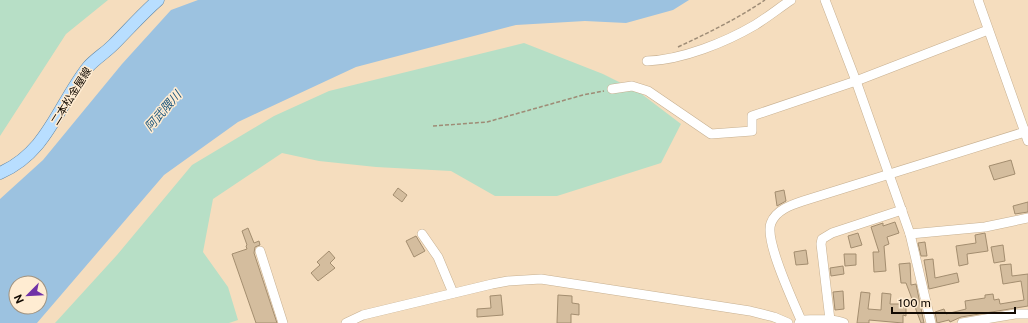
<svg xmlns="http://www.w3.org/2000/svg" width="1028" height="323" viewBox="0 0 1028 323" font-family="'Public Sans','Noto Sans JP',sans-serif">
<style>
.green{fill:#b7dfc6}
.water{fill:#9cc2e0;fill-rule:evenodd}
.building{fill:#d4bd9e;stroke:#a38d6f}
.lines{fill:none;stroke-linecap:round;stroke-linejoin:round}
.minor-casing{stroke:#c7b091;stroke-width:10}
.major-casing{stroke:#5f86a6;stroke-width:13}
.path{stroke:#9e8c76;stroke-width:1.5;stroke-dasharray:4 2;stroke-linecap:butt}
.minor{stroke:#fff;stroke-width:9}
.major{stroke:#b8deff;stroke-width:12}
.labels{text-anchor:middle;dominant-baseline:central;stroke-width:3;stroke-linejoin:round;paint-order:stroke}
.street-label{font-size:11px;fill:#120a02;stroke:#ffecd2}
.water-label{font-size:12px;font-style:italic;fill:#1a557d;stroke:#ffecd2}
</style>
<rect width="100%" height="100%" fill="#f5ddbe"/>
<g class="green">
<path d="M0 0H108L66 34 0 136Z"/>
<path d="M524 43 603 74 639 92 681 124 661 163 557 196H495L451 171 376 167 319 161 282 153 213 199 203 252 228 287 238 320 229 323H55L117 255 192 165 274 116 329 91Z"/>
</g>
<path class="water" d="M198 0H689L673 10 626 23 585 21 516 25 356 67 238 122 164 175 37 323H0V199L43 160 122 64 171 10ZM16 283H40V307H16Z"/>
<g class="building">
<path d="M1011 160 1015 174 994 180 989 166Z"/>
<path d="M398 188 407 195 402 202 393 195Z"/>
<path d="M784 190 786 201 777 206 775 192Z"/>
<path d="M1028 202V212L1015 214 1013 206Z"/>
<path d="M895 222 899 233 887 237 889 244 884 246 886 271 874 272 873 252H879L871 227 883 223V226Z"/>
<path d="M248 228 254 243 259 241 260 245 255 247 254 253 277 323H256L232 254 247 249 246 246 247 245 242 231Z"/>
<path d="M858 233 862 245 851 248 848 236Z"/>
<path d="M985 233 988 251 967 254 968 264 959 266 956 246 976 243 975 235Z"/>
<path d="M416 236 425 251 414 257 406 241Z"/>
<path d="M925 242 927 256H921L918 243Z"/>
<path d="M1003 245 1005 261 994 263 991 247Z"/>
<path d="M806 250 808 264 796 265 794 252Z"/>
<path d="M329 251 335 258 330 263 335 268 318 281 311 273 320 265 317 262Z"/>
<path d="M844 254H856V265L845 266Z"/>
<path d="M933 259 935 278 957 273 959 282 929 289 924 260Z"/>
<path d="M910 263 911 285 916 284 924 323H921L906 283H901L899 264Z"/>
<path d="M1011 264 1012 276 1028 274V306L961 317 950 322 949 320 937 323 935 312 944 309 946 314 966 309 965 301 985 298V295L993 294 994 300 999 299 1000 304 1024 300 1021 281 1003 284 1000 265Z"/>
<path d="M843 266 844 274 831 276 830 268Z"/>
<path d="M843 291 844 309 835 310 833 292Z"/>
<path d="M861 292 870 293 868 309 881 310 882 293 891 294 890 304H906V316L903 315V323L869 320V323H857Z"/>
<path d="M501 295 503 315 477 317V309L491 308 490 296Z"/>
<path d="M558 295 572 296V303L579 304V315L571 314V323H557Z"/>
</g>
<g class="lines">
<defs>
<g id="minor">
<path d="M825 0 856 81 910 234 931 323"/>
<path d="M978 0 1028 141"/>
<path d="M647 61C682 60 726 42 755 25 768 17 779 8 791 0"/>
<path d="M612 89 632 86 648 91 711 134 752 131V116L856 81 988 30"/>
<path d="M422 234 438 257 453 293"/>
<path d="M910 234 985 227 1028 218"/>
<path d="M260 251 283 323"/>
<path d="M801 320C793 301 764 240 771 223 776 210 791 205 803 201L1028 131"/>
<path d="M830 320 821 244 822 239 832 233 902 210"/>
<path d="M346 323 363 315 492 284 508 281 541 279 750 311 774 317 788 323"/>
<path d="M799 323 801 320C815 320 831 318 844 323"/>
<path d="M962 323 1015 314H1028"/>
</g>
<path id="major" d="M0 173C48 152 58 105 88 67 95 59 105 53 113 45 128 30 142 14 158 0"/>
</defs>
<use href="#minor" class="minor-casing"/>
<use href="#major" class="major-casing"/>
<g class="path">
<path d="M678 47C708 33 737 19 765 0"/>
<path d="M433 126 487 122 583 95 604 91"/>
</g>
<use href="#minor" class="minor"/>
<use href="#major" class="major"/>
</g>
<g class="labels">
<g class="street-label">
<text transform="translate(71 96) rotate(-58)">二本松金屋線</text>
</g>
<g class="water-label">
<text transform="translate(163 111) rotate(-49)">阿武隈川</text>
</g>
</g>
<g transform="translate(28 295) rotate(246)"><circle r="19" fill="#ffecd2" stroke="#a0927f"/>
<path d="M0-3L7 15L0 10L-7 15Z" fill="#7132a7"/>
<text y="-6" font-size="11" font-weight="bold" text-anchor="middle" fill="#120a02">N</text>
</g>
<path d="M892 307v6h123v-6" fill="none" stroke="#120a02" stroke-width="2"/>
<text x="898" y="307" font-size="12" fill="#120a02" stroke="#ffecd2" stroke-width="3" paint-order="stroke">100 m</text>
</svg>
